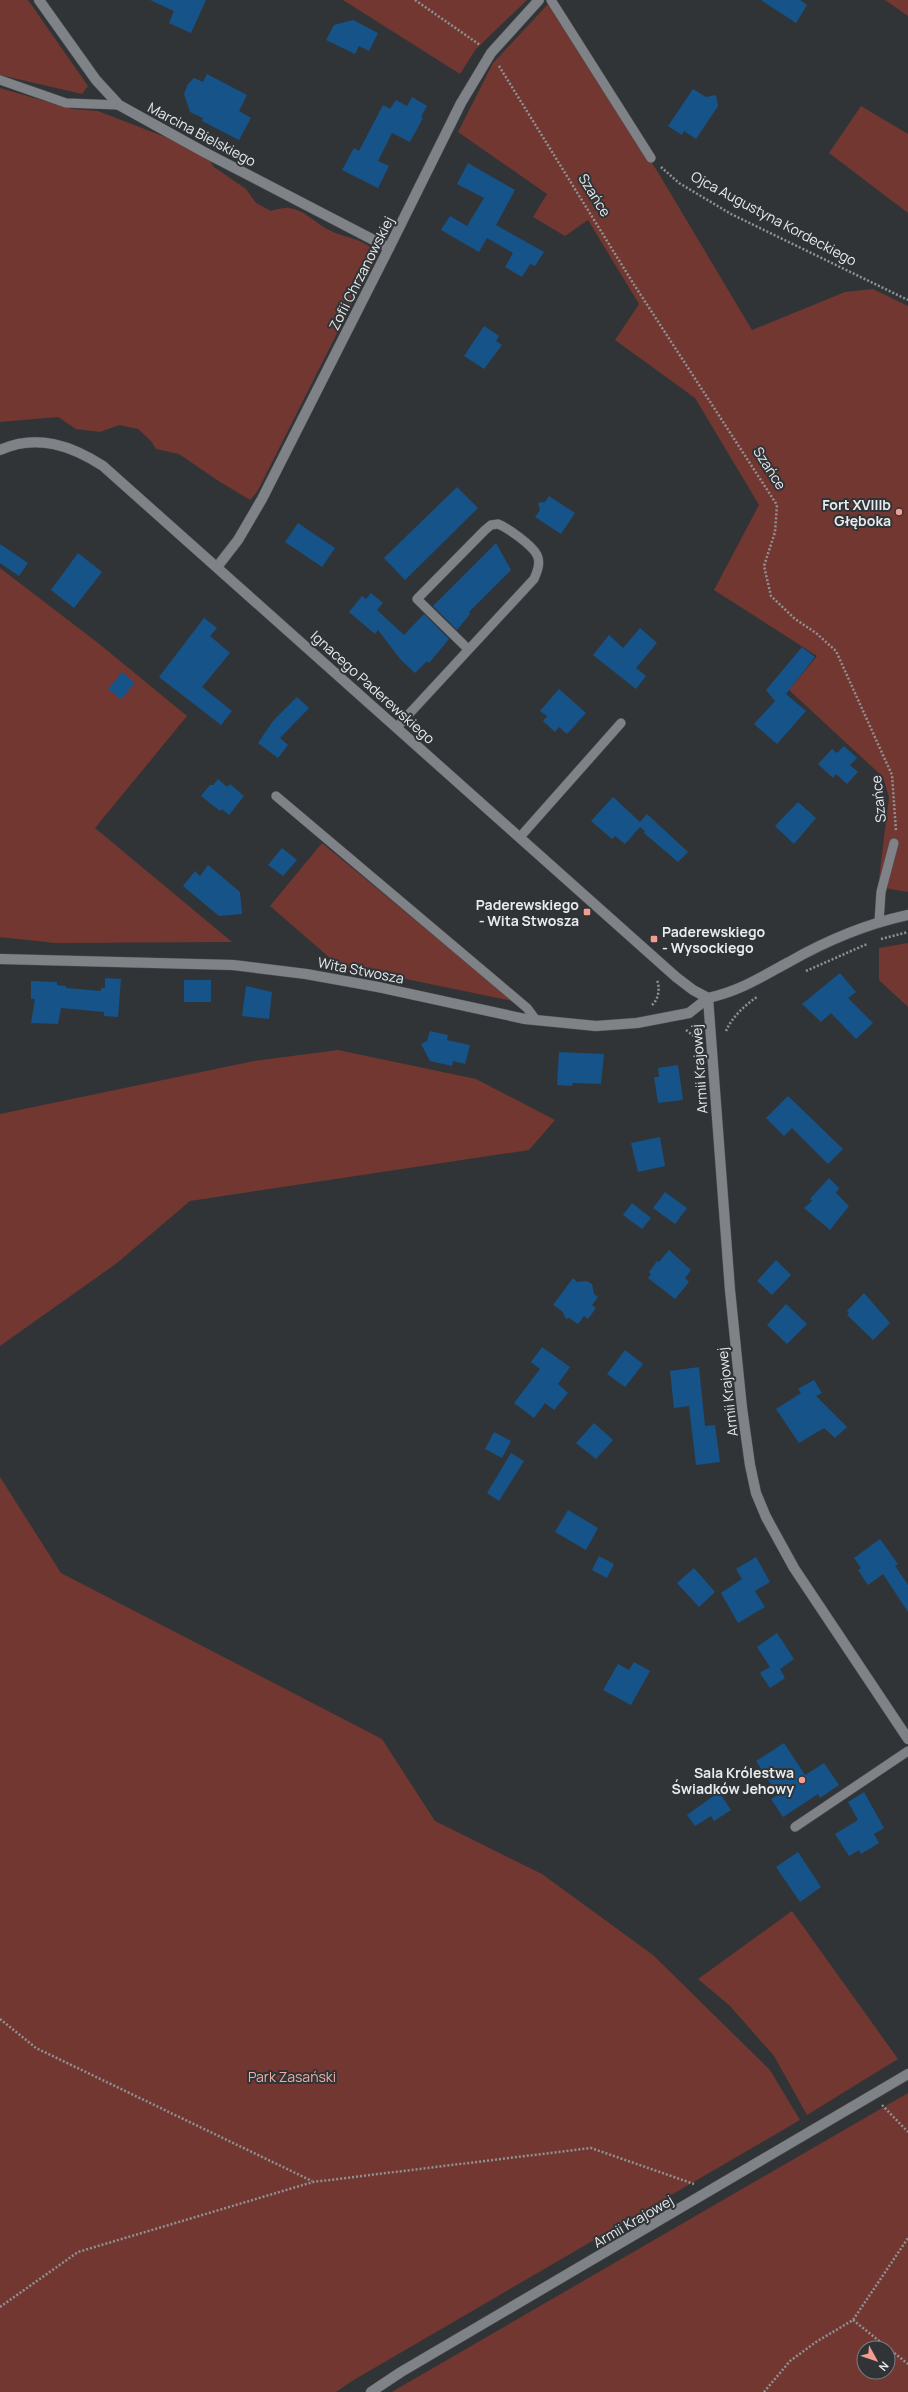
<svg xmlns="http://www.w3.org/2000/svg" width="908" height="2392" viewBox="0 0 908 2392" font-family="Manrope,sans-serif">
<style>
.green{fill:#723730;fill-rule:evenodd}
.building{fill:#165389}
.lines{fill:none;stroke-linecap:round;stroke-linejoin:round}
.lane-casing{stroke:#4e5155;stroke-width:10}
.street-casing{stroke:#4e5155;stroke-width:11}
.secondary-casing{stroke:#4e5155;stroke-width:11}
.path{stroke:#8f9295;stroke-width:2.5;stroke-dasharray:2 2;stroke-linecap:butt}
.lane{stroke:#7f8387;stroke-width:9}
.street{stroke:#7f8387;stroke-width:10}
.secondary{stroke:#7f8387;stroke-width:10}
.poi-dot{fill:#f59c90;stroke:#303437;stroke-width:1.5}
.labels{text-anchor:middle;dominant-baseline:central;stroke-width:4;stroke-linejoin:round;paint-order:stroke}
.street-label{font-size:14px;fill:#e8ebed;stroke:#303437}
.poi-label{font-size:14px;font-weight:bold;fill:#e8ebed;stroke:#303437;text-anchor:end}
.park-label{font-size:14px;fill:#f1ada3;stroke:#303437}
</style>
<rect width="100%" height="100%" fill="#303437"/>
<g class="green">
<path d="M0 0H28L88 86 82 94 0 75Z"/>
<path d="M343 0H527L476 49 460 74Z"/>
<path d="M885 0H908V16Z"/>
<path d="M549 3 659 174 752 330 845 292 873 289 908 306V892L878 887 889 797 883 777 789 690 817 656 714 590 759 505 695 398 615 340 639 304 588 220 565 236 533 217 547 194 458 132 493 63Z"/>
<path d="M0 88 72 109 98 111 204 152 214 167 246 189 256 203 271 211C276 210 283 207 289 208 305 210 315 223 329 230 346 239 363 237 377 254L257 492 250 500 217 480 179 454 156 449 151 441 138 429 119 425 100 432 76 429 58 417 0 422Z"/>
<path d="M861 106 908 134V213L829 153Z"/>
<path d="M0 568 98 643 187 716 95 828 232 942 55 943 0 937Z"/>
<path d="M322 843 513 1001 338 965 270 906Z"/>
<path d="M908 943V1007L879 980V948Z"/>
<path d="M338 1050 476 1079 555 1120 529 1150 190 1201 117 1263 0 1346V1114L254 1061Z"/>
<path d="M0 1477 61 1573 382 1739 435 1821 542 1874 653 1955 770 2070 800 2120 352 2381 336 2392H0Z"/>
<path d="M792 1911 898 2059 807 2115 774 2056 730 2006 698 1979Z"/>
<path d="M908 2093V2392H392L395 2390ZM864 2348H888V2372H864Z"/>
</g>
<g class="building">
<path d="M150 0H206L191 33 169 23 174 11Z"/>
<path d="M761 0H800L807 5 796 23Z"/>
<path d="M353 20 378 33 369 51 359 46 355 54 326 40 334 25Z"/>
<path d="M207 74 247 95 239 111 251 118 239 140 202 121 203 118 190 112 184 94 188 84 194 78 203 82Z"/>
<path d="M693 89 706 97 716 95 718 106 696 139 684 131 682 135 668 126Z"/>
<path d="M412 97 427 106 421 117 423 118 410 142 392 133 378 161 389 166 378 188 342 170 354 148 359 151 383 105 390 109 396 100 407 106Z"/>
<path d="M468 163 515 190 496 225 544 252 535 266 530 264 522 277 505 267 513 253 487 238 479 252 441 230 450 216 467 226 484 198 457 184Z"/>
<path d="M484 326 499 336 496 341 502 345 484 369 464 356Z"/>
<path d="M457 487 478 508 405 580 384 558Z"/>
<path d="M549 496 575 513 561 534 535 517 540 510 538 503 545 502Z"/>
<path d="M298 523 335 548 322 567 285 542Z"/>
<path d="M496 543 511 570 469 612 470 614 457 630 433 606Z"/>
<path d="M0 544 28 563 19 576 0 563Z"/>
<path d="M78 553 102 572 74 608 51 590Z"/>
<path d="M371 593 383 603 377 610 404 635 424 614 449 639 429 663 427 661 415 673 401 660 378 630 375 634 349 612 362 596 366 599Z"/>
<path d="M204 618 217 628 210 636 230 653 202 687 232 711 221 725 159 677Z"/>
<path d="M640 628 657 643 636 668 646 676 636 689 593 655 609 635 623 648Z"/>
<path d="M802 647 815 657 786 694 806 711 777 744 754 724 775 701 766 690Z"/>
<path d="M122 672 135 683 121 699 108 689Z"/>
<path d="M559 689 586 713 567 734 559 727 555 732 543 721 547 716 540 711Z"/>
<path d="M297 697 309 708 280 738 288 745 278 758 258 743 273 721Z"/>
<path d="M844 746 857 758 850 765 858 772 847 784 836 774 833 778 818 764 832 749 837 753Z"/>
<path d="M218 779 227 787 230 784 244 796 229 815 222 809 220 811 201 796 210 785H213Z"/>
<path d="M613 797 640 822 647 814 688 852 678 862 644 833 645 831 640 827 625 844 615 836 612 839 591 821Z"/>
<path d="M798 802 816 818 794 844 775 826Z"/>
<path d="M282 848 297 860 283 876 268 865Z"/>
<path d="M208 865 240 892 242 914 219 916 183 886 195 871 200 876Z"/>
<path d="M840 973 856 992 848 998 873 1023 856 1039 831 1013 821 1022 802 1004Z"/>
<path d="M105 978 121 979 118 1017 104 1016V1012L61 1008 58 1024 31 1023 35 999H31V981L57 982V985L66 986V988L101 991V988H105Z"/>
<rect x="184" y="980" width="27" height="22"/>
<path d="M246 986 272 992 269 1019 242 1016Z"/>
<path d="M430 1031 448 1035 447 1040 470 1045 465 1064 453 1061 452 1066 430 1061 421 1044 427 1041Z"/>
<path d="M559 1052 604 1054 601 1084 573 1083 572 1086 557 1085Z"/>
<path d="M678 1065 683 1100 658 1103 654 1077H659L658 1068Z"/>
<path d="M788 1096 843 1149 828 1164 792 1128 784 1136 766 1118Z"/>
<path d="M660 1137 665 1166 638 1172 631 1143Z"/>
<path d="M829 1178 839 1188 836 1193 849 1206 830 1230 804 1208 812 1201 810 1199Z"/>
<path d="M665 1192 687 1208 675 1224 653 1208Z"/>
<path d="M632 1203 651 1218 642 1229 623 1215Z"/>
<path d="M669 1250 691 1270 685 1278 689 1282 675 1299 648 1278 651 1274 649 1272 657 1261 659 1262Z"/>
<path d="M776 1260 791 1275 772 1295 757 1281Z"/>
<path d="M573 1278 577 1282 587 1281 592 1284 594 1294 598 1297 592 1305 596 1308 588 1319 584 1316 578 1324 569 1318 566 1319 562 1311 553 1305Z"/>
<path d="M864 1293 890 1323 873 1340 847 1315 849 1313 847 1311Z"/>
<path d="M786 1304 807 1324 787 1344 767 1325Z"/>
<path d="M542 1347 570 1367 558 1384 568 1393 554 1410 545 1403 534 1418 514 1403 540 1369 531 1362Z"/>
<path d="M625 1350 643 1364 625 1387 607 1374Z"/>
<path d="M699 1367 705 1426 715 1425 720 1462 696 1465 689 1406 674 1408 670 1371Z"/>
<path d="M814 1380 822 1393 816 1396 847 1427 835 1438 824 1428 799 1443 776 1409 801 1393 798 1389Z"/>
<path d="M594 1423 613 1440 596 1459 576 1443Z"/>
<path d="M494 1432 511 1441 502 1458 485 1449Z"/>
<path d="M511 1453 524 1461 499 1501 487 1493Z"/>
<path d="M568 1510 598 1528 586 1550 555 1532Z"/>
<path d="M880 1539 898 1564 895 1566 908 1585V1612L883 1574 868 1585 858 1570 861 1568 854 1558Z"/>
<path d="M599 1556 614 1564 607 1578 592 1570Z"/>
<path d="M756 1557 770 1582 755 1591 765 1607 738 1623 721 1593 742 1579 736 1569Z"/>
<path d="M694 1568 715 1592 699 1607 677 1583Z"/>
<path d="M777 1633 794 1659 780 1669 785 1678 770 1688 760 1673 770 1667 757 1647Z"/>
<path d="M634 1662 650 1671 631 1705 603 1690 618 1664 629 1670Z"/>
<path d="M784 1743 805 1775 824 1763 839 1785 820 1798 818 1794 783 1817 771 1799 778 1795 756 1761Z"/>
<path d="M719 1792 731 1810 714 1821 711 1816 695 1826 687 1815Z"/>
<path d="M864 1792 884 1828 874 1834 879 1843 861 1854 859 1850 849 1856 835 1834 858 1820 848 1802Z"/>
<path d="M798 1852 821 1887 800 1902 776 1867Z"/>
</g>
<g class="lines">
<defs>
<g id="lane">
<path d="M551 0 651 158"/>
<path d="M0 80 66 103 119 105"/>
<path d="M397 727 534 579C537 572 541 563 537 555 532 545 508 528 498 524L491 525 485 530 417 599 468 649"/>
<path d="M276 796 527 1008 536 1020"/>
<path d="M520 837 621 723"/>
<path d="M879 922 881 892 894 843"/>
<path d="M795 1827 908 1751"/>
</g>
<g id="street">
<path d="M39 0 96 80 119 105 204 152 389 248 461 103 491 53 539 0"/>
<path d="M0 959 233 965 306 974 378 987 525 1019 596 1026 637 1023 689 1013 708 998"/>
</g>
<g id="secondary">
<path d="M0 450C37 433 72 446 103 466L676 977 693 990 708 998"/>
<path d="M217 567 238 540 262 499 389 248"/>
<path d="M708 998 730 1290 742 1408 750 1465 756 1493 766 1517 794 1568 908 1739"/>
<path d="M708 998C740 991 761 977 789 962 826 941 866 924 908 915"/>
<path d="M371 2392 401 2372 908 2074"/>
</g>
</defs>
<use href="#lane" class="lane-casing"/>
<use href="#street" class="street-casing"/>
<use href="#secondary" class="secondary-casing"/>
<g class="path">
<path d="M415 0 480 45"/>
<path d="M499 66 633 283 777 505 775 532 764 566 771 596 795 619 816 633 836 651 892 775 896 831"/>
<path d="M661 167 679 183 731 214 908 300"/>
<path d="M881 939 908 932"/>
<path d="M806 971 867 944"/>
<path d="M652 1005C659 999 660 988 657 980"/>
<path d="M686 1030 695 1037"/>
<path d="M726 1031C732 1017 745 1005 757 997"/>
<path d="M0 2019 36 2048 312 2181"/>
<path d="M882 2105 908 2132"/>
<path d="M0 2307 78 2252 313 2182 591 2148 694 2184"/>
<path d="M853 2320 888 2348"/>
<path d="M888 2348 908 2364"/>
<path d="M764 2392 790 2361 816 2342 853 2320 908 2238"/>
</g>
<use href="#lane" class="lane"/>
<use href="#street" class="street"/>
<use href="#secondary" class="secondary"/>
</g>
<g class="poi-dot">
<circle cx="899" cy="512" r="4"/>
<rect x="583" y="908" width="8" height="8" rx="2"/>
<rect x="650" y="935" width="8" height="8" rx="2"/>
<circle cx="802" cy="1780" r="4"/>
</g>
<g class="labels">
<g class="street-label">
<text transform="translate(202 134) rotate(28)">Marcina Bielskiego</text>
<text transform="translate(595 195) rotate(58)">Szańce</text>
<text transform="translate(774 218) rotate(28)">Ojca Augustyna Kordeckiego</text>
<text transform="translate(361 273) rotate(-63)">Zofii Chrzanowskiej</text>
<text transform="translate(770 468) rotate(57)">Szańce</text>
<text transform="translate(373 687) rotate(42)">Ignacego Paderewskiego</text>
<text transform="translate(878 799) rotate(-96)">Szańce</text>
<text transform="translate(361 970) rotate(11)">Wita Stwosza</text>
<text transform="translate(699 1069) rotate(-94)">Armii Krajowej</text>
<text transform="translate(727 1392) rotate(-97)">Armii Krajowej</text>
<text transform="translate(633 2221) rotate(-30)">Armii Krajowej</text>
</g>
<g class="poi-label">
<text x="891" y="504">Fort XVIIIb<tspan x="891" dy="16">Głęboka</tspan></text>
<text x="579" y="904">Paderewskiego<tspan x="579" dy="16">- Wita Stwosza</tspan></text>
<text x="662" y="931" text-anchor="start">Paderewskiego<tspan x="662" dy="16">- Wysockiego</tspan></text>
<text x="794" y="1772">Sala Królestwa<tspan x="794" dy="16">Świadków Jehowy</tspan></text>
</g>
<g class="park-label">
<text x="292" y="2076">Park Zasański</text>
</g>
</g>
<g transform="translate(876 2360) rotate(130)"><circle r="19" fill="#303437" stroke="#7a7d80"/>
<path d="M0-3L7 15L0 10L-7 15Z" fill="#f59c90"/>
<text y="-6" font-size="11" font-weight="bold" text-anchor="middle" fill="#e8ebed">N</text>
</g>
</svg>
